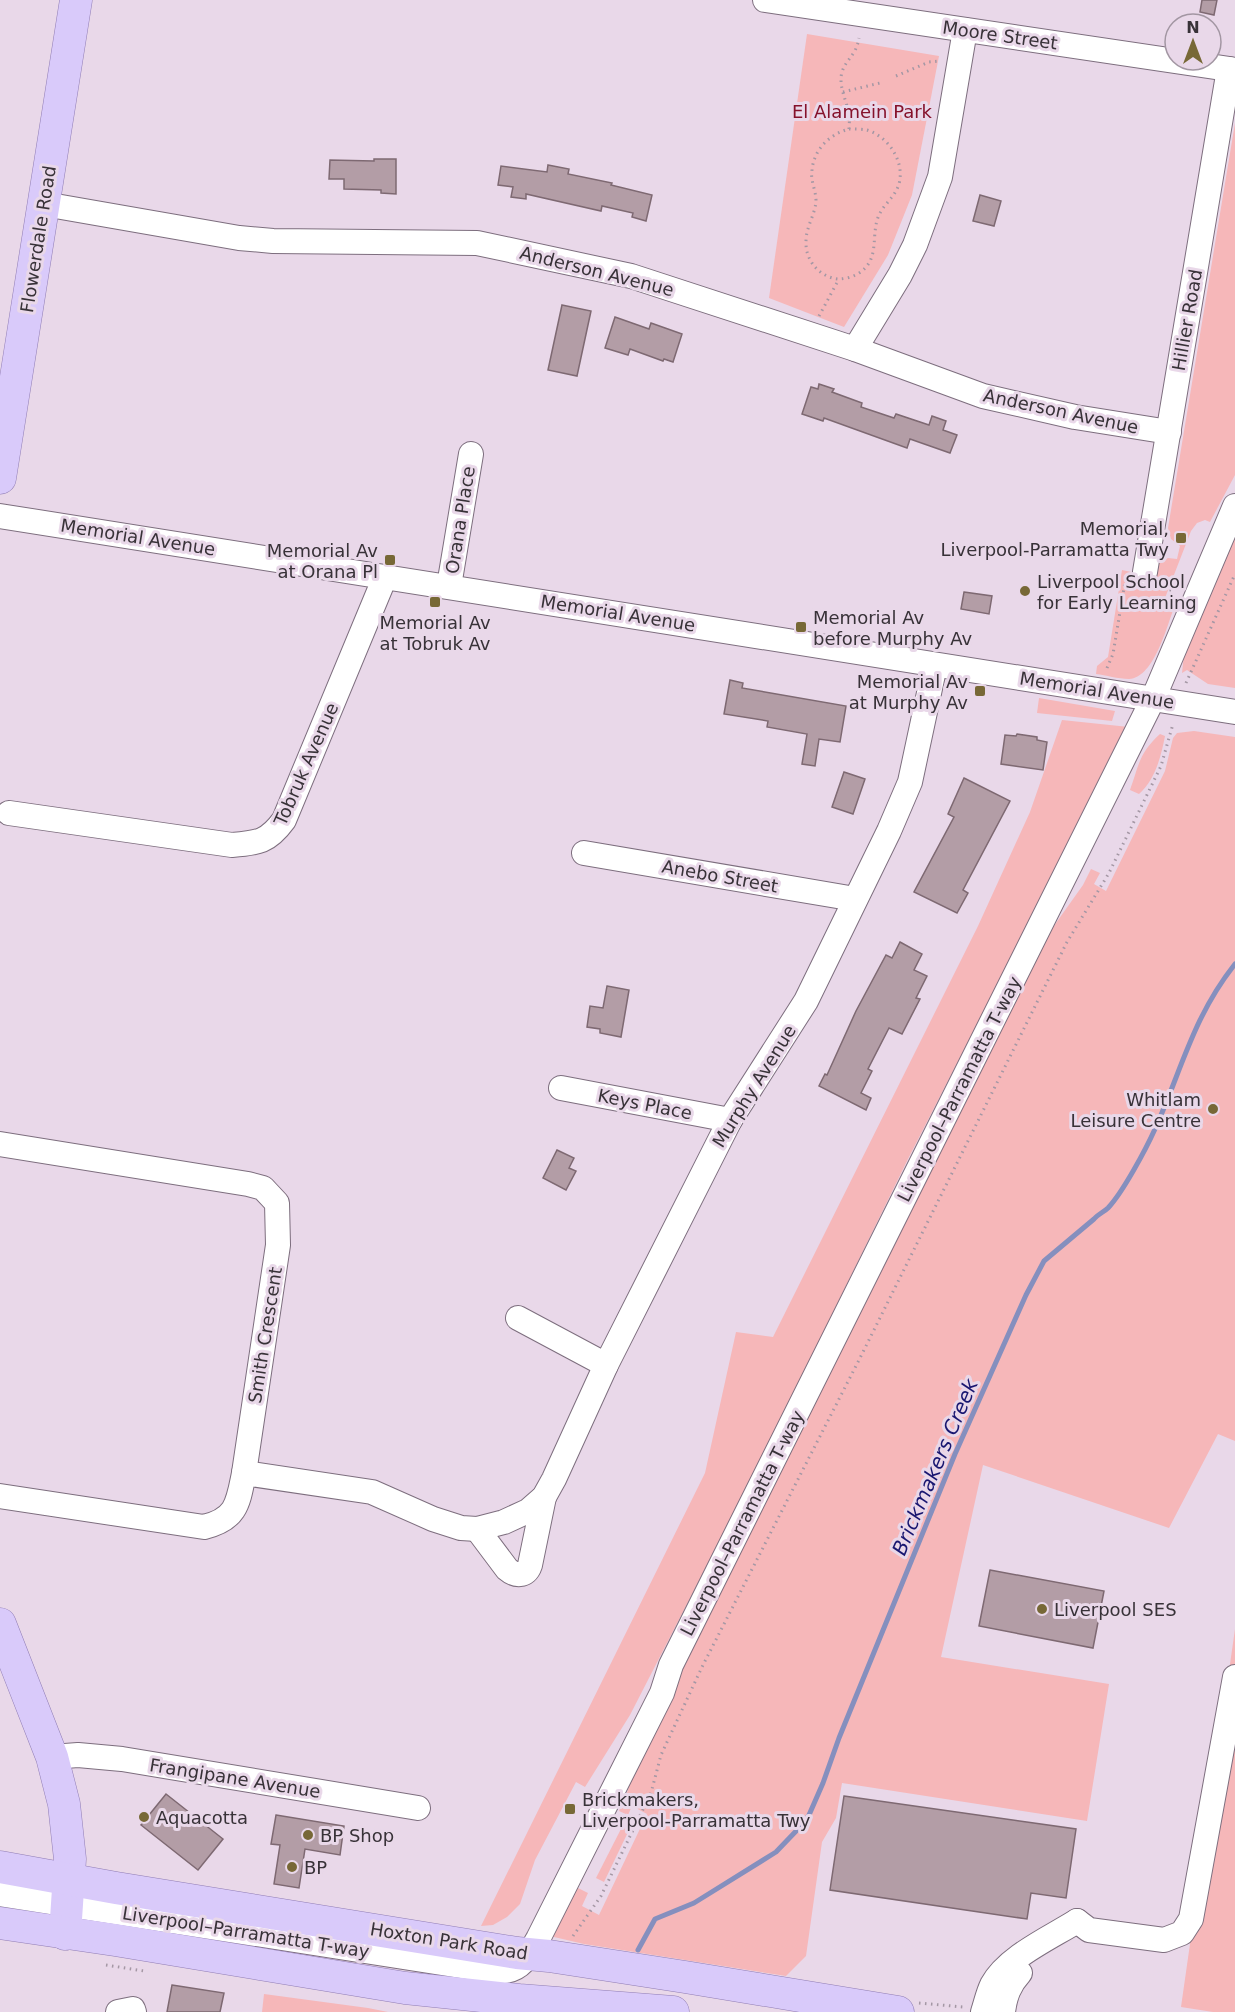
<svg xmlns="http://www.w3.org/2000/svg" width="1235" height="2012" viewBox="0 0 1235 2012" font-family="'DejaVu Sans',sans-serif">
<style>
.green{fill:#f6b7b9}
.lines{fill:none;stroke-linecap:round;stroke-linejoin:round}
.stream{stroke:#858fbe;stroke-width:5}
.building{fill:#b39da6;stroke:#7e6972;stroke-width:1.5}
.minor-casing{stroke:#7d6e7e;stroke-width:26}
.major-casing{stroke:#907db4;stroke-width:33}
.path{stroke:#a497a4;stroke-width:3;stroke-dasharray:1.5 4.5;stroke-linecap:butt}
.minor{stroke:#fff;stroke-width:24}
.major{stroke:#d9cafa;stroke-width:32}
.poi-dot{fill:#776836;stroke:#e9d8e9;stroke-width:2}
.labels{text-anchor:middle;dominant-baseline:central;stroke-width:6;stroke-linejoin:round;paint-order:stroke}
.street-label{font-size:18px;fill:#383238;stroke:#e9d8e9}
.park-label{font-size:18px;fill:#85112b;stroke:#e9d8e9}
.poi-label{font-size:18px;fill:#383238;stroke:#e9d8e9;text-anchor:start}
.water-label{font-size:20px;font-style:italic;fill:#181670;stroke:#e9d8e9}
</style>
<rect width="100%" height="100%" fill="#e9d8e9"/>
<g class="green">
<path d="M807 34 939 56 912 195 888 255 844 327 769 298Z"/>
<path d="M1235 123V475L1210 522 1205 520 1197 523 1191 531 1165 598 1176 602C1168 622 1155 678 1129 679 1118 679 1106 675 1096 674L1097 666 1108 657 1122 570 1136 573 1135 579 1150 582 1156 564 1168 558 1177 559 1180 546 1171 539 1168 528Z"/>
<path d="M1235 534V688L1208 684 1187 670 1182 673 1184 654Z"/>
<path d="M1039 698 1115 711 1112 721 1037 713Z"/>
<path d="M1062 720 1129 727 908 1159 760 1462 630 1715 585 1787 576 1782 535 1860 520 1904 507 1917 493 1925 481 1926 705 1473 736 1332 773 1337 978 926 1030 812Z"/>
<path d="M1194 731 1235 737V1441L1218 1434 1169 1528 983 1465 941 1657 1109 1684 1087 1821 842 1783 836 1818 822 1842 806 1956 786 1976 584 1944 554 1937 548 1932 564 1906 578 1888 588 1893 582 1906 599 1915 647 1814 632 1806 628 1815 619 1811 627 1793 640 1750 1051 930 1083 885 1091 869 1100 873 1094 884 1106 891 1165 771 1173 738 1177 733Z"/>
<path d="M1160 734 1165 736C1161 757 1155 780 1139 794L1130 790C1139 765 1139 753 1160 734Z"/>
<path d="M1235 1629V2012H1213L1181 2007Z"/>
<path d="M623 1825 630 1828 604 1882 596 1878Z"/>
<path d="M264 1994 368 2008 388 2012H262Z"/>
</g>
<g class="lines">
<path class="stream" d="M638 1950 655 1919 694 1903 776 1852 799 1828 809 1815 823 1783 839 1738 955 1454 1026 1295 1044 1261 1094 1219C1098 1214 1104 1212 1108 1208 1123 1192 1146 1149 1155 1129 1182 1069 1193 1017 1235 964"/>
</g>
<g class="building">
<path d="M1202 0H1217L1214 15 1200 12Z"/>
<path d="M374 159H396V194L381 193V190L344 189V179H329L330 160 374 161Z"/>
<path d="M548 165 569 169 568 174 612 183 611 185 652 195 646 221 632 217 633 213 602 206 601 211 526 194V199L511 197 513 187 498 185 501 166 547 172Z"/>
<path d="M980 195 1001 201 994 226 973 221Z"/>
<path d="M562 305 591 311 577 376 548 370Z"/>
<path d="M615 317 649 329 651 323 682 334 673 362 664 359 663 361 630 349 628 355 605 348Z"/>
<path d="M819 384 834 389 832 392 862 403 861 407 894 418 896 414 929 425 932 416 946 421 943 430 957 435 950 453 910 439 907 448 824 418 823 421 802 414 811 387 818 389Z"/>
<path d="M964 592 992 596 989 614 961 609Z"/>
<path d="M730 680 743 683 742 688 846 706 840 742 819 739 815 766 802 764 807 734 767 727 768 721 724 714Z"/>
<path d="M1017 734 1037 737V740L1047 742 1043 770 1001 764 1005 735 1016 736Z"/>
<path d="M844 772 865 779 853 814 832 807Z"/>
<path d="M964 778 1010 801 963 890 968 893 957 913 914 892 954 817 948 814Z"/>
<path d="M900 942 922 954 914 970 927 976 916 998 920 999 902 1034 889 1028 868 1069 872 1071 861 1093 871 1098 866 1110 819 1086 825 1074 827 1075 856 1011 886 955 892 958Z"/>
<path d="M607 986 629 990 621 1037 600 1033V1029L587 1027 590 1006 603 1008Z"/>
<path d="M557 1150 574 1158 569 1168 576 1171 566 1190 543 1178Z"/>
<path d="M990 1570 1104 1591 1093 1648 979 1626Z"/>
<path d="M166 1794 223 1839 198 1870 141 1825Z"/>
<path d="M844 1796 1076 1829 1066 1898 1031 1893 1027 1919 830 1890Z"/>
<path d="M276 1815 344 1826 340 1855 305 1849 299 1888 274 1884 280 1845 271 1844Z"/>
<path d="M172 1985 224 1993 220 2012H167Z"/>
</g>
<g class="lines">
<defs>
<g id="minor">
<path d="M765 0 1235 70"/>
<path d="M44 204 239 238 273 241 477 243 631 276 855 349 983 396 1075 417 1169 432"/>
<path d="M855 349 900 275 915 245 940 177 965 30"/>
<path d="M0 516 1235 712"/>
<path d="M1145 572 1229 69"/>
<path d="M449 586 471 454"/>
<path d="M9 813 232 845C258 843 268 842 284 820L385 577"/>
<path d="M584 853 855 899"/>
<path d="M561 1088 730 1120"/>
<path d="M0 1144 248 1184 263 1188 277 1203 278 1245 244 1473C238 1503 237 1519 204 1527L0 1496"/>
<path d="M518 1318 606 1365"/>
<path d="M244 1473 372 1492 433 1519 461 1528 477 1529 504 1522 528 1511 544 1497 554 1479 606 1365 730 1120 806 1001 889 831 910 782 935 665"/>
<path d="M477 1529 507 1569C515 1576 526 1577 530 1565L544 1497"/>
<path d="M52 1757 78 1755 122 1759 418 1808"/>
<path d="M0 1894 480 1969C488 1969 497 1971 504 1971 522 1970 530 1953 538 1939L662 1693 671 1665 1153 699 1235 506"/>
<path d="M1077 1921 1089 1930 1164 1940 1182 1933 1191 1919 1235 1677"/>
<path d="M118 2012 133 2009 134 2012"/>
<path d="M983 2012C986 2003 988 1993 992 1985 1007 1957 1050 1938 1077 1921"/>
<path d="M1003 2012C1005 1996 1009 1985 1020 1973"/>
</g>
<g id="major">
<path d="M0 478 76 0"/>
<path d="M0 1624 52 1757 64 1804 70 1859 65 1934"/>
<path d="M0 1867 116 1888 517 1953 549 1956 685 1977 898 2012"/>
<path d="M0 1923 115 1940 405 1988 519 2000 673 2012"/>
</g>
</defs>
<use href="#minor" class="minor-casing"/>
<use href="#major" class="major-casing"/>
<g class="path">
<path d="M896 76 929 62 940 61"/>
<path d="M843 92 880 83"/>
<path d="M849 129C855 129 862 129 867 130 889 137 905 162 899 184 895 197 884 204 879 215 870 235 881 259 859 273 853 277 845 279 838 279 819 277 805 260 806 241 806 227 815 215 816 201 816 190 810 180 812 170 814 149 830 134 849 129Z"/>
<path d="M849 129C849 125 850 119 849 115 847 101 838 86 842 72 846 59 856 56 859 38"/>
<path d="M819 316 839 279"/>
<path d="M1158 587 1175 591"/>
<path d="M1107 668 1113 654 1125 582H1128"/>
<path d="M1186 683 1235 574"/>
<path d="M573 1936 601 1896 651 1793 661 1755 702 1667 860 1358 1067 942 1109 873 1161 766 1173 724"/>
<path d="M106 1965 144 1971"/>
<path d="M919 2003 963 2007"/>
</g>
<use href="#minor" class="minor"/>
<use href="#major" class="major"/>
</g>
<g class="poi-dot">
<rect x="1175" y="532" width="12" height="12" rx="3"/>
<rect x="384" y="554" width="12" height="12" rx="3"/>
<circle cx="1025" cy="591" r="6"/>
<rect x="429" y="596" width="12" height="12" rx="3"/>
<rect x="795" y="621" width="12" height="12" rx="3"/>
<rect x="974" y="685" width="12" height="12" rx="3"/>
<circle cx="1213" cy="1109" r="6"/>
<circle cx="1042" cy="1609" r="6"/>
<rect x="564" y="1803" width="12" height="12" rx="3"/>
<circle cx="144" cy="1817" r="6"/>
<circle cx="308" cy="1835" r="6"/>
<circle cx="292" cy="1867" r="6"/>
</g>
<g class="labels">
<g class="street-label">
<text transform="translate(1000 35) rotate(8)">Moore Street</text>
<text transform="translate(38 239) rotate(-81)">Flowerdale Road</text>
<text transform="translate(597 271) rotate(14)">Anderson Avenue</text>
<text transform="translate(1187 320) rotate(-80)">Hillier Road</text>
<text transform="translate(1061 411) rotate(12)">Anderson Avenue</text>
<text transform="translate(460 520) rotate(-81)">Orana Place</text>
<text transform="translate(138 537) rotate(9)">Memorial Avenue</text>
<text transform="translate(618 613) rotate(9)">Memorial Avenue</text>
<text transform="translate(1097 690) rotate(9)">Memorial Avenue</text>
<text transform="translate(306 764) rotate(-66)">Tobruk Avenue</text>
<text transform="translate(720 876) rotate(10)">Anebo Street</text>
<text transform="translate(754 1086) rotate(-58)">Murphy Avenue</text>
<text transform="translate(959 1089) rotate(-63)">Liverpool–Parramatta T-way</text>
<text transform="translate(645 1104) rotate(11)">Keys Place</text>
<text transform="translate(265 1335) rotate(-81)">Smith Crescent</text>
<text transform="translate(742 1523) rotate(-63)">Liverpool–Parramatta T-way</text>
<text transform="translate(235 1778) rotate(9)">Frangipane Avenue</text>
<text transform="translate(246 1932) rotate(9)">Liverpool–Parramatta T-way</text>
<text transform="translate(449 1941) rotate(9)">Hoxton Park Road</text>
</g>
<g class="park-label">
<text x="862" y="111">El Alamein Park</text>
</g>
<g class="poi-label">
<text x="1169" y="528" text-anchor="end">Memorial,<tspan x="1169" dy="21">Liverpool-Parramatta Twy</tspan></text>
<text x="378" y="550" text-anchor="end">Memorial Av<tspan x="378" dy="21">at Orana Pl</tspan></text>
<text x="1037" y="581">Liverpool School<tspan x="1037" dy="21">for Early Learning</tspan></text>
<text x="813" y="617">Memorial Av<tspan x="813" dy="21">before Murphy Av</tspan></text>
<text x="435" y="622" text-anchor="middle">Memorial Av<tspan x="435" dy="21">at Tobruk Av</tspan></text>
<text x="968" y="681" text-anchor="end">Memorial Av<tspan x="968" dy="21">at Murphy Av</tspan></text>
<text x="1201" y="1099" text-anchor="end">Whitlam<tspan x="1201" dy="21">Leisure Centre</tspan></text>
<text x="1054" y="1609">Liverpool SES</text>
<text x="582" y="1799">Brickmakers,<tspan x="582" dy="21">Liverpool-Parramatta Twy</tspan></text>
<text x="156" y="1817">Aquacotta</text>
<text x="320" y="1835">BP Shop</text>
<text x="304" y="1867">BP</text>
</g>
<g class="water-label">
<text transform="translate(935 1467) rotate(-67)">Brickmakers Creek</text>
</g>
</g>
<g transform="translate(1193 42)"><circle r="28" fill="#e9d8e9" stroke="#a296a2" stroke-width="1.5"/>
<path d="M0-4.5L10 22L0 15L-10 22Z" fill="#776836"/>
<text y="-9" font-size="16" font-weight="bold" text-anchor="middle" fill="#383238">N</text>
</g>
</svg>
